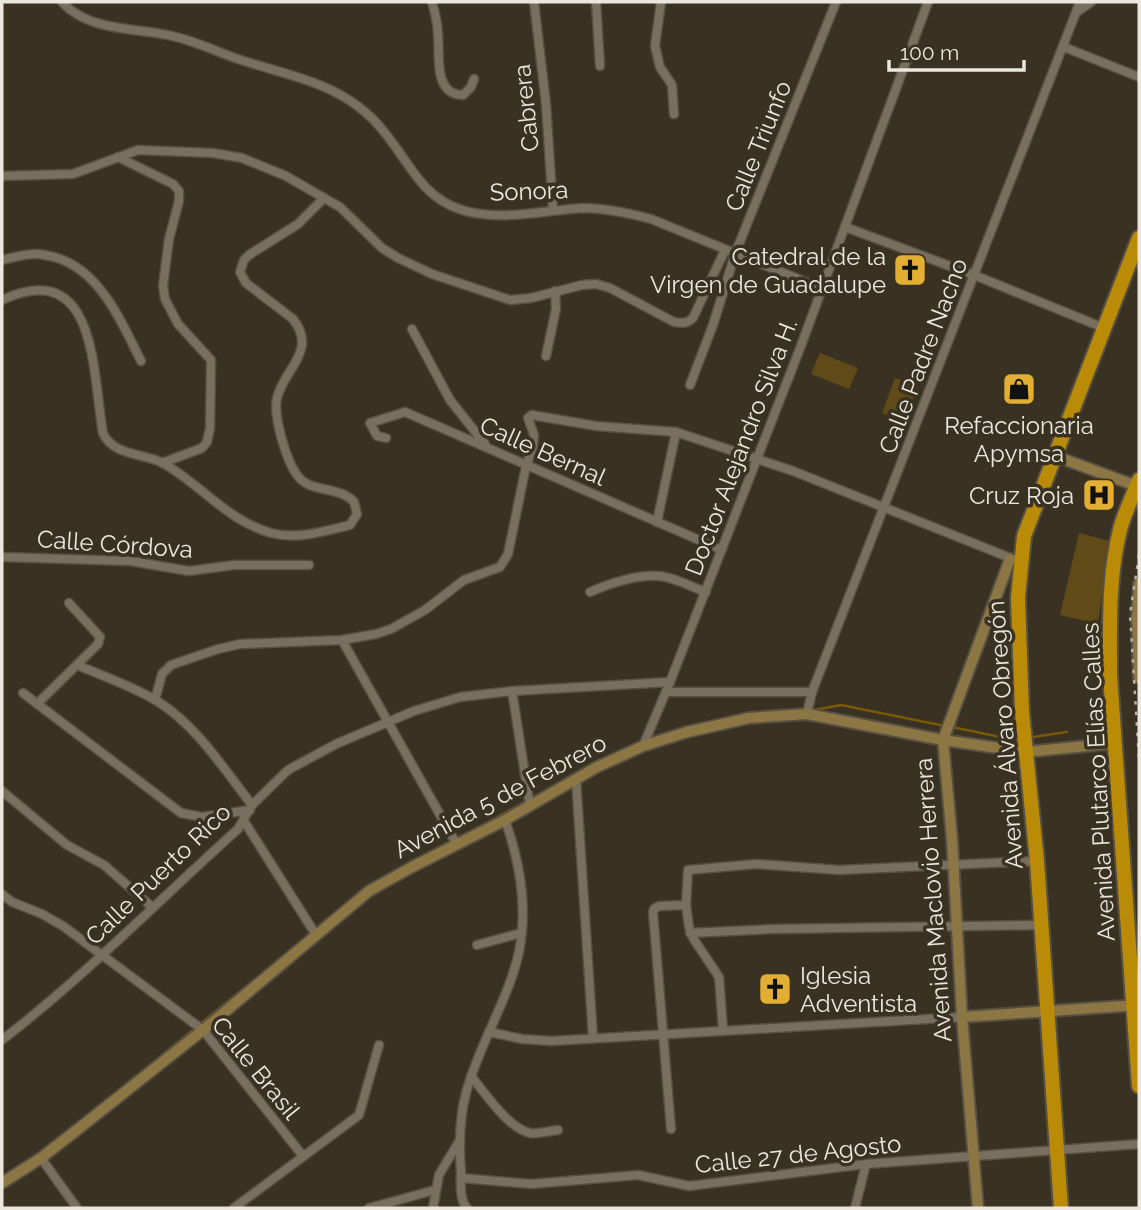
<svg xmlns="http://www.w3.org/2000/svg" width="1141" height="1210" viewBox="0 0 1141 1210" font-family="Raleway,sans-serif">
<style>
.green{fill:#604a17}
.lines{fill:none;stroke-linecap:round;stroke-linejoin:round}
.stream{stroke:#775908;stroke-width:2.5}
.street-casing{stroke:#564f42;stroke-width:11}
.secondary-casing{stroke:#564f42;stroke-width:14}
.highway-casing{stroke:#564f42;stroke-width:18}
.street{stroke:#786f5e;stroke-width:8}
.secondary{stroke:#8c7744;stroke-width:10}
.highway{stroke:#b98b06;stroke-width:14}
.rail{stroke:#b8b2a7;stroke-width:2.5;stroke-dasharray:3.5 7;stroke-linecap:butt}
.labels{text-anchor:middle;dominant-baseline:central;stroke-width:7;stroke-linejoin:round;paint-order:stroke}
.street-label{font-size:24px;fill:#ece7dd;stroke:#393222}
.poi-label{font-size:24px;fill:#ece7dd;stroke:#393222;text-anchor:end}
</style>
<rect width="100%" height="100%" fill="#393222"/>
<g class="green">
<path d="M820 353 858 368 849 389 811 374Z"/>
<path d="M895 378 918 386 904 422 882 413Z"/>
<path d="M1079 533 1109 541 1098 624 1060 615Z"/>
</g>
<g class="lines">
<g class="stream">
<path d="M814 710 841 705 945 726"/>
<path d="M952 727 1005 738H1016"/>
<path d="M1033 737 1067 732"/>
<path d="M481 826 561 782"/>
<path d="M107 1100 281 958"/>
</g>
<defs>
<g id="street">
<path d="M62 2C90 33 139 27 176 37 198 42 219 53 241 60 268 69 296 75 322 86 346 96 369 112 385 133 409 162 422 198 462 210 501 222 543 210 583 208 606 208 628 213 651 219L823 289"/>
<path d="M432 2C435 13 438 23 438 35 440 55 433 95 463 95L471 87 474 79"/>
<path d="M534 2 546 104 553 210"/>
<path d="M596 2 600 66"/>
<path d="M661 2 655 46 660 67 672 85 674 114"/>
<path d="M1077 12 1091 2"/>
<path d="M1064 47 1139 77"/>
<path d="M118 157 173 184 179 191V201L169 239 163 286 165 299 178 324 211 360 210 428 207 442 202 448 162 463"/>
<path d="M2 176 73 174 138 150 213 153 242 158 286 176 324 198 340 207 382 248 398 258 432 274 510 300 531 298 582 285 596 284 610 288 674 322C682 323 687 324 693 318L725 250"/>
<path d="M845 227 974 275 1104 328"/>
<path d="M2 260C16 257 31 252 45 255 98 263 120 320 141 361"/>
<path d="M2 300C98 256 92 373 103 433 113 456 143 453 163 463 200 484 228 521 271 533 297 540 324 531 350 525L357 514 354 502C339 485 310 494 297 475 286 460 273 416 277 398 284 369 318 351 293 319L246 283 240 272 244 260 249 255 298 224 324 198"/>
<path d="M412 329 450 400 485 444"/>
<path d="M546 356 556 309 555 291"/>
<path d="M690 385 713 325 735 254 836 2"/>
<path d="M386 438 377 436 370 423 405 412 722 550"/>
<path d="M657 522 676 432"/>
<path d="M2 557 130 561 189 571 234 565H309"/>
<path d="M590 592C611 583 636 574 659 576 674 577 691 587 706 592"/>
<path d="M342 640 457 845"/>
<path d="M77 665C103 676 132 686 157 701 196 725 224 769 252 805"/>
<path d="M512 691 530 806"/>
<path d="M666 692H812"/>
<path d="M23 693 181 813 202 817 250 810"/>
<path d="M155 700 162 674 171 665 218 649 240 644 342 640 376 634 391 629 425 610 464 580 500 567 508 554 526 466 533 447 534 435 528 418 532 415 596 426 676 432 793 471 1013 559"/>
<path d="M37 704 98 644 100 637 69 603"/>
<path d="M807 714 812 692 1080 2"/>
<path d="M643 746 670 682 799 351 928 2"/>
<path d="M576 779 593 1038"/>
<path d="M2 791 67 845 104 865 152 907"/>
<path d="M244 821 316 935"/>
<path d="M2 894 12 902 42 914 63 926 203 1030 303 1156"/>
<path d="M690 933 774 929 1041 925"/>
<path d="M477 945 521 933"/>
<path d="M723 1030 719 977 693 938 689 927 686 905 688 870 757 864 839 870 1037 861"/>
<path d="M489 1032 522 1039 551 1041 962 1017"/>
<path d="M2 1040C85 976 159 900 238 829L252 805 288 770 336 744 414 711 460 697 512 691 670 682"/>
<path d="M471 1076C484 1092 509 1129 530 1133 539 1134 549 1131 558 1130"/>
<path d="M671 1129 653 912 654 909 659 906 686 905"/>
<path d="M41 1158 77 1208"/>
<path d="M461 1178 531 1184 638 1175 689 1186 866 1164 1139 1144"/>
<path d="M234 1208 359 1115 379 1045"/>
<path d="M369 1208 435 1190"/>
<path d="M433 1208 439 1175 458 1143"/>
<path d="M467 1208C459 1199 461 1184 461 1172 459 1145 459 1119 466 1093 479 1044 508 1001 519 952 528 907 520 862 505 820"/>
<path d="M855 1208 866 1164"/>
</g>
<g id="secondary">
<path d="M1055 456 1139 487"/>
<path d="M1139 584 1137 616 1139 678"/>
<path d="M962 1017 1139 1005"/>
<path d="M2 1183 41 1158 82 1126 203 1030 369 891 412 867 505 820 597 767 643 746 687 732 749 718 807 714 943 740 1026 752 1116 743"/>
<path d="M978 1208 962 1017 952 839 943 740 1010 559"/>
</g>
<g id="highway">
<path d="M1139 480C1133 495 1126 510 1121 526 1108 574 1110 625 1110 675L1139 1086"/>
<path d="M1061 1208 1037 861 1022 712 1018 598 1024 536 1139 238"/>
</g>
</defs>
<use href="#street" class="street-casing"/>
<use href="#secondary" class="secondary-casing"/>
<use href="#highway" class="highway-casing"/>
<use href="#street" class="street"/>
<use href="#secondary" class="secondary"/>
<use href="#highway" class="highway"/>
<path class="rail" d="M1139 555 1130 614 1139 759"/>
</g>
<defs>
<symbol id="church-square" viewBox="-11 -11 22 22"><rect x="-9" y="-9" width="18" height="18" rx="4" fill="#e2af34" stroke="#393222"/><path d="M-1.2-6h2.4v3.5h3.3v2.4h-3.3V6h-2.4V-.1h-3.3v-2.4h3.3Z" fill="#111"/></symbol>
<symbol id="shop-square" viewBox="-11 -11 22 22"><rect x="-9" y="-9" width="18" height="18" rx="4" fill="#e2af34" stroke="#393222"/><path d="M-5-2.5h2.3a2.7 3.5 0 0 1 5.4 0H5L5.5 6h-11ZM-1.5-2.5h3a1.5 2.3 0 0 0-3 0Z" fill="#111"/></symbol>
<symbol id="hospital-square" viewBox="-11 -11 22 22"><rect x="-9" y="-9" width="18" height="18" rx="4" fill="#e2af34" stroke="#393222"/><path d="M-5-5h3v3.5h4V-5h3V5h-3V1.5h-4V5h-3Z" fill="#111"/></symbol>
</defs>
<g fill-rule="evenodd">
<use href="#church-square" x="891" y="251" width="38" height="38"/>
<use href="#shop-square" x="1000" y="370" width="38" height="38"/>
<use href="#hospital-square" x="1080" y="476" width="38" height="38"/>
<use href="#church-square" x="756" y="970" width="38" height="38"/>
</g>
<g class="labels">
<g class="street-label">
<text transform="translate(526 108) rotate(-96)">Cabrera</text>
<text transform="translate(758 146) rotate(-68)">Calle Triunfo</text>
<text transform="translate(529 191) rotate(-2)">Sonora</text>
<text transform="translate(923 356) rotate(-69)">Calle Padre Nacho</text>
<text transform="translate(741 447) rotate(-69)">Doctor Alejandro Silva H.</text>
<text transform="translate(543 451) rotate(24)">Calle Bernal</text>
<text transform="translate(115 544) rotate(4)">Calle Córdova</text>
<text transform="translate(1005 735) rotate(-94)">Avenida Álvaro Obregón</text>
<text transform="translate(1098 782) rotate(-93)">Avenida Plutarco Elías Calles</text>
<text transform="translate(500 796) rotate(-28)">Avenida 5 de Febrero</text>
<text transform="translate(158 874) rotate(-44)">Calle Puerto Rico</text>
<text transform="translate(933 900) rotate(-94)">Avenida Maclovio Herrera</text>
<text transform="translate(256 1068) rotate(51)">Calle Brasil</text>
<text transform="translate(798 1154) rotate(-6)">Calle 27 de Agosto</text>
</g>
<g class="poi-label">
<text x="886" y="256">Catedral de la<tspan x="886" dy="28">Virgen de Guadalupe</tspan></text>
<text x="1019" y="425" text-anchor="middle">Refaccionaria<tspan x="1019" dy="28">Apymsa</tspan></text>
<text x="1074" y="495">Cruz Roja</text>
<text x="800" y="975" text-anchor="start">Iglesia<tspan x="800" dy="28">Adventista</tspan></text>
</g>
</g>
<rect width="1141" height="1210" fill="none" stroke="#ece7dd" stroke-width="7"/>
<path d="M889 60v10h135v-10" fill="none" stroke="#ece7dd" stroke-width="3.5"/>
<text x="900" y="60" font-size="21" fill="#ece7dd" stroke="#393222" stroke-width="5" paint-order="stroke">100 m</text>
</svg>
